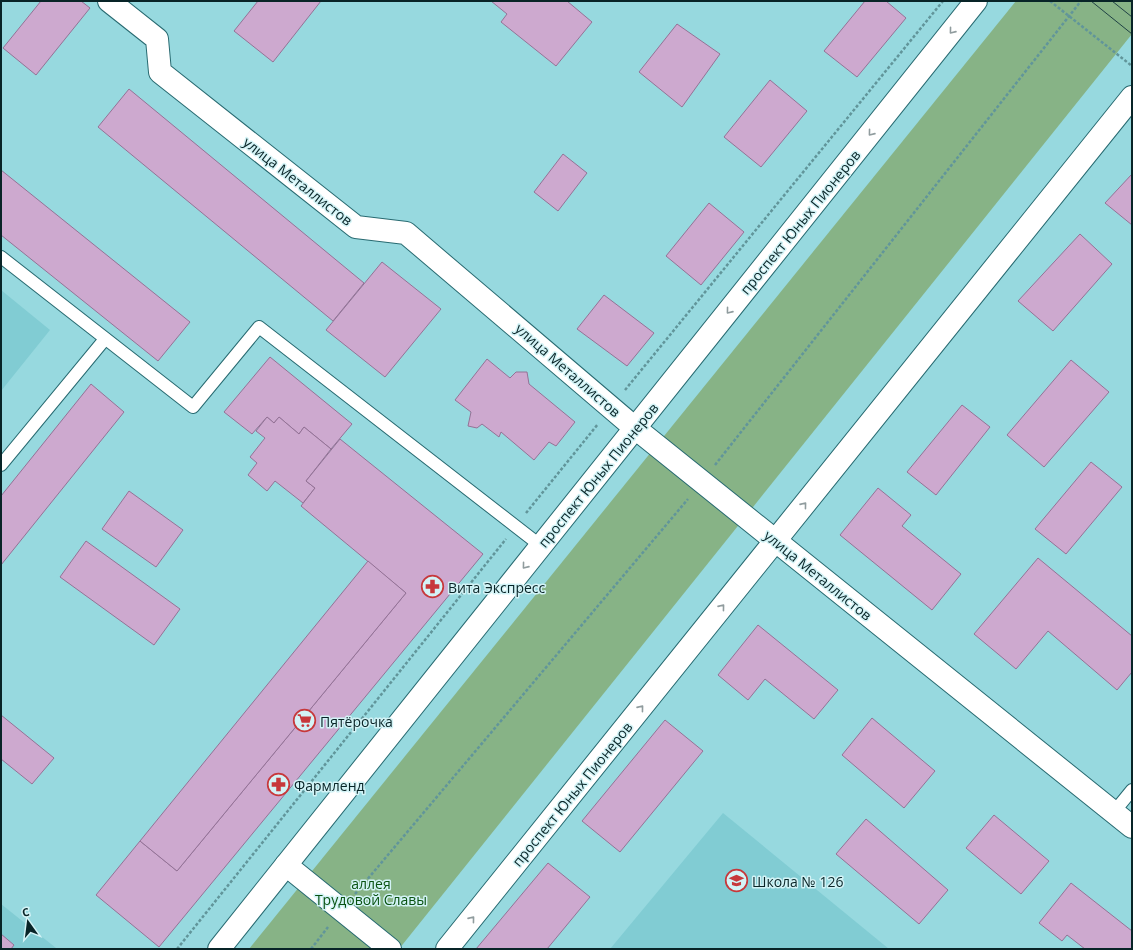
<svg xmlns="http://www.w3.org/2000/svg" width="1133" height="950" viewBox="0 0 1133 950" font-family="'Open Sans',sans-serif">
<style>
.built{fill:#81ccd3}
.green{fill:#87b386}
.building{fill:#cda9cf;stroke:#947296}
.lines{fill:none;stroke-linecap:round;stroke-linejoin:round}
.lane-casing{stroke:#286a71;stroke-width:14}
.street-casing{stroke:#286a71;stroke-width:24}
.secondary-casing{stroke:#286a71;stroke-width:24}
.path{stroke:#61959a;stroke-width:2.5;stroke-dasharray:3 2;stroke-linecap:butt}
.lane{stroke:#fff;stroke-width:12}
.street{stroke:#fff;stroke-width:22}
.secondary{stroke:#fff;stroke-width:22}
.tram{stroke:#1f4144;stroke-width:1}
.oneway{stroke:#909c9e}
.labels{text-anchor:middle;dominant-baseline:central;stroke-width:3;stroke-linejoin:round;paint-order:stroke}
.street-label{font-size:14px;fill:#082427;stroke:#d3f3f6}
.poi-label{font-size:14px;fill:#082427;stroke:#d3f3f6;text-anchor:start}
.park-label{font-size:14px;fill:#0a5312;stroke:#d3f3f6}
</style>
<rect width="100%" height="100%" fill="#97d9df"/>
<g class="built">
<path d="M1 290 50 330 1 391Z"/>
<path d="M723 813 889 949H610Z"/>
<path d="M1 904 56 948V949H1Z"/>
</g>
<path class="green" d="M1016 1H1132V34L399 949H249Z"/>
<g class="building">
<path d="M41 1H81L90 8 36 75 3 48Z"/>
<path d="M258 1H321L273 62 234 31Z"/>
<path d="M491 1H567L592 22 556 66 501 22 507 14Z"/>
<path d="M865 1H886L906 18 857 77 824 51Z"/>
<path d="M677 24 720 54 682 107 639 72Z"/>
<path d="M770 80 807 111 761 167 724 137Z"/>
<path d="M129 89 364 283 333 321 98 127Z"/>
<path d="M563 154 587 173 558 211 534 192Z"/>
<path d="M1 170 190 322 158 361 1 235Z"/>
<path d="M1132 174V225L1105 203Z"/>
<path d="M709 203 744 232 701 285 666 256Z"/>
<path d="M1080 234 1112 264 1053 331 1018 301Z"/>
<path d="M382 262 441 309 385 377 326 330Z"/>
<path d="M604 295 654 333 627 366 577 329Z"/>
<path d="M270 357 352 424 331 449 304 427 299 434 279 417 274 423 267 417 252 434 224 412Z"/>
<path d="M487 359 510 378 516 372H527L529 384 575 422 556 446 549 442 534 460 501 432 499 437 482 424 477 428 468 426 471 412 455 400Z"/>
<path d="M1071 360 1109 392 1044 467 1007 435Z"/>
<path d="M91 384 124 412 1 565V496Z"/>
<path d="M962 405 990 427 936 495 907 472Z"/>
<path d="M267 417 274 423 279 417 299 434 304 427 331 449 306 481 315 488 303 503 275 481 267 491 248 475 257 463 250 457 265 438 256 431Z"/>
<path d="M340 439 483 554 159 947 96 895 140 841 177 871 406 593 301 506 315 488 306 481Z"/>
<path d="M1091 462 1122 487 1066 554 1035 529Z"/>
<path d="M878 488 911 515 902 526 961 574 932 610 840 535Z"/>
<path d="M129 491 183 530 156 567 102 529Z"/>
<path d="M86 541 180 609 154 645 60 577Z"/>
<path d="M1038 558 1132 636V672L1117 690 1048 631 1016 669 974 634Z"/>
<path d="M368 561 406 593 177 871 140 841Z"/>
<path d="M758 625 838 690 814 719 765 679 748 700 718 675Z"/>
<path d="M1 715 54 758 32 784 1 759Z"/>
<path d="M872 718 935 771 904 808 842 755Z"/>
<path d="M665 720 703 751 620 852 582 821Z"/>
<path d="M994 815 1049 861 1021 894 966 848Z"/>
<path d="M866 819 948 890 919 924 836 854Z"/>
<path d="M548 863 590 897 547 949H476Z"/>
<path d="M1071 883 1132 931V949H1085L1067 935 1062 941 1039 923Z"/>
<path d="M1 934 14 945 11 949H1Z"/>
</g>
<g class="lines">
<defs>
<g id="lane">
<path d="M1 257 193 407 259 327 541 546"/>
<path d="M1 465 105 339"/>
<path d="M1114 812 1132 790"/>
</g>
<g id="street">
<path d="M109 1 157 39 160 72 356 227 406 233 635 428 1132 827"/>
<path d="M286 865 390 949"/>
</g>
<g id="secondary">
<path d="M219 949 976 1"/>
<path d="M447 949 1132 97"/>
</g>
</defs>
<use href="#lane" class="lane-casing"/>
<use href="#street" class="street-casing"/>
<use href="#secondary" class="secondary-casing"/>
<g class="path">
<path d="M1050 1 1132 66"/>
<path d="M625 390 943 1"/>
<path d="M715 465 1081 1"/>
<path d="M526 513 598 424"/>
<path d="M355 894 688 499"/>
<path d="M177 949 506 539"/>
<path d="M311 949 328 927"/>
</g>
<use href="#lane" class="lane"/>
<use href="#street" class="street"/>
<use href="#secondary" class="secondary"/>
<g class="tram">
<path d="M1091 1 1132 34"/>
<path d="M1112 1 1132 17"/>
</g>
</g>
<defs><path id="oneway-chevron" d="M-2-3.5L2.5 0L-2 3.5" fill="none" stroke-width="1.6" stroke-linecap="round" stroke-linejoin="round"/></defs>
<g class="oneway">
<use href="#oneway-chevron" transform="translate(952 31) rotate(129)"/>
<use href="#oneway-chevron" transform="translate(871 133) rotate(129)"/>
<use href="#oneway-chevron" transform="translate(729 311) rotate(129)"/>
<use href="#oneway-chevron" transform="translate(804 505) rotate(-51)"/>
<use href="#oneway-chevron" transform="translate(525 566) rotate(129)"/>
<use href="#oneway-chevron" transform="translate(722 607) rotate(-51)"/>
<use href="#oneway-chevron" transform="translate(641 708) rotate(-51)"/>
<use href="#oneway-chevron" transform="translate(472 919) rotate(-51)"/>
</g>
<defs>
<symbol id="pharmacy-ring" viewBox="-11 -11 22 22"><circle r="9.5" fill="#d3f3f6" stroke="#c7383b" stroke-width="1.5"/><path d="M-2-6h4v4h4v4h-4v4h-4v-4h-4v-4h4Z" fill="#c7383b"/></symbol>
<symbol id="supermarket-ring" viewBox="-11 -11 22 22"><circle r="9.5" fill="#d3f3f6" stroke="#c7383b" stroke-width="1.5"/><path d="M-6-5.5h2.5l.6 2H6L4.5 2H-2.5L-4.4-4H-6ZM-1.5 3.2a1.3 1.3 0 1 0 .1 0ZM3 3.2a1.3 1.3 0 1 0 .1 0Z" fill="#c7383b"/></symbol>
<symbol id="school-ring" viewBox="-11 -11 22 22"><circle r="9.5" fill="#d3f3f6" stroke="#c7383b" stroke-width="1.5"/><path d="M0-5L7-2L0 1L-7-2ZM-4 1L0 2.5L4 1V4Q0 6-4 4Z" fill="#c7383b"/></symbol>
</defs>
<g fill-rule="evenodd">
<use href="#pharmacy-ring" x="420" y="574" width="25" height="25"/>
<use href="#supermarket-ring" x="292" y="708" width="25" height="25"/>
<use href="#pharmacy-ring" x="266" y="772" width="25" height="25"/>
<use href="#school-ring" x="724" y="868" width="25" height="25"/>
</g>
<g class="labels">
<g class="street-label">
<text transform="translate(298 181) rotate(38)">улица Металлистов</text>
<text transform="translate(800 222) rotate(-51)">проспект Юных Пионеров</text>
<text transform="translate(568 370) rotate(41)">улица Металлистов</text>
<text transform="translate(598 475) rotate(-51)">проспект Юных Пионеров</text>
<text transform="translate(818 575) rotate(39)">улица Металлистов</text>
<text transform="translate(572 794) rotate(-51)">проспект Юных Пионеров</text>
</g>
<g class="poi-label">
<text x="448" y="587">Вита Экспресс</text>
<text x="320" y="721">Пятёрочка</text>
<text x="294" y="785">Фармленд</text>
<text x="752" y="881">Школа № 126</text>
</g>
<g class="park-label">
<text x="371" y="883">аллея<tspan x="371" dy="16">Трудовой Славы</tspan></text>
</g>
</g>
<rect width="1133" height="950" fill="none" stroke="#082427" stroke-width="4"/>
<g transform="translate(28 922) rotate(346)" stroke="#d3f3f6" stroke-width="3" paint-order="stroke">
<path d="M0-3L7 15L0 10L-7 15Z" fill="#082427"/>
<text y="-6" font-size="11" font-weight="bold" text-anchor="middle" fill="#082427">С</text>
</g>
</svg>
